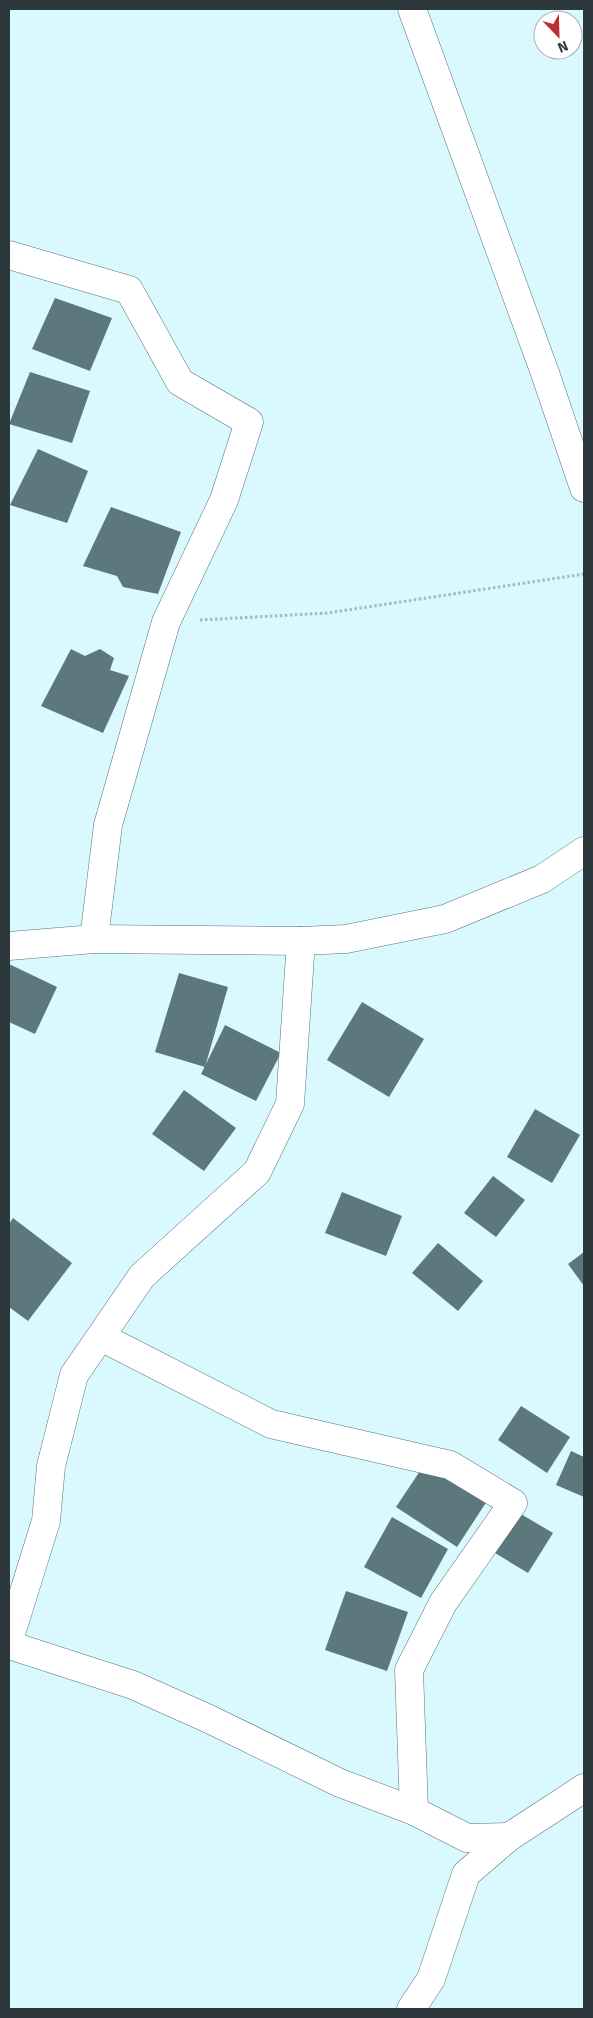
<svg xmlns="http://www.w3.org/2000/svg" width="593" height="2018" viewBox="0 0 593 2018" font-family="Signika,sans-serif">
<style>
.building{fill:#5c787d}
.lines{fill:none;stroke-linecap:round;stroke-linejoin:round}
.minor-casing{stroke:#587479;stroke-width:29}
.path{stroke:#a1bbbf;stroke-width:3;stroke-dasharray:2.5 2.5;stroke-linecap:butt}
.minor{stroke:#fff;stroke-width:28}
</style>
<rect width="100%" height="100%" fill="#d9f9fe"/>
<g class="building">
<path d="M55 298 112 318 90 371 32 349Z"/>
<path d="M30 372 90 391 72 443 9 424Z"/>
<path d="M38 449 88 471 67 523 10 505Z"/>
<path d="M111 507 181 532 158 594 123 587 117 576 83 566Z"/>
<path d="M71 649 85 656 100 649 114 658 110 670 129 676 103 733 41 706Z"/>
<path d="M9 964 57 987 35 1034 9 1022Z"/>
<path d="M179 973 228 987 205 1067 155 1052Z"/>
<path d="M362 1002 424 1039 389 1097 327 1060Z"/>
<path d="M225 1025 281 1053 256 1101 201 1074Z"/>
<path d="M184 1090 236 1128 204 1171 152 1134Z"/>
<path d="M535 1109 580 1135 552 1183 507 1157Z"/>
<path d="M493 1176 525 1200 496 1237 464 1213Z"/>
<path d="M342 1192 402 1216 386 1256 325 1233Z"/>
<path d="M13 1218 72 1263 28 1321 9 1307V1224Z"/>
<path d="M438 1243 483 1281 458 1311 412 1273Z"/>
<path d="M584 1252V1286L568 1264Z"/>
<path d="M521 1406 570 1437 547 1473 498 1440Z"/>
<path d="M571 1451 584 1457V1497L556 1485Z"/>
<path d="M428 1459 489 1498 457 1547 396 1507Z"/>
<path d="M514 1510 553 1533 528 1573 490 1550Z"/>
<path d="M392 1517 448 1549 421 1598 364 1567Z"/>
<path d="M346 1591 408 1612 387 1671 325 1650Z"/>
</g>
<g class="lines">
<defs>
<g id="minor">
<path d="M412 9 545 373 584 488"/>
<path d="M9 255 129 290 180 382 249 422 224 500 166 622 108 825 94 939"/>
<path d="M9 946 94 939 301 941 346 939 445 919 542 879 584 851"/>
<path d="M101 1337 271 1424 450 1465 513 1503 443 1603 409 1670 414 1811"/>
<path d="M9 1640 46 1521 51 1466 74 1375 142 1276 257 1172 290 1104 301 941"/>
<path d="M9 1645 133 1685 209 1719 340 1783 414 1811 467 1838 509 1837"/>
<path d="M411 2009 431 1979 466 1874 509 1837 584 1788"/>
</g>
</defs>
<use href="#minor" class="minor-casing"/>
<path class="path" d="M200 620 328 613 584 574"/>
<use href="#minor" class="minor"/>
</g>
<rect width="593" height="2018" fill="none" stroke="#2c383b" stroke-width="20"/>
<g transform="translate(558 35) rotate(157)"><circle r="24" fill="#ffffff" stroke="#abafb1"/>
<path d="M0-4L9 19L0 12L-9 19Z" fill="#bd2d34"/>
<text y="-8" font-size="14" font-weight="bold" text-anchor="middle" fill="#2c383b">N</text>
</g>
</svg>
